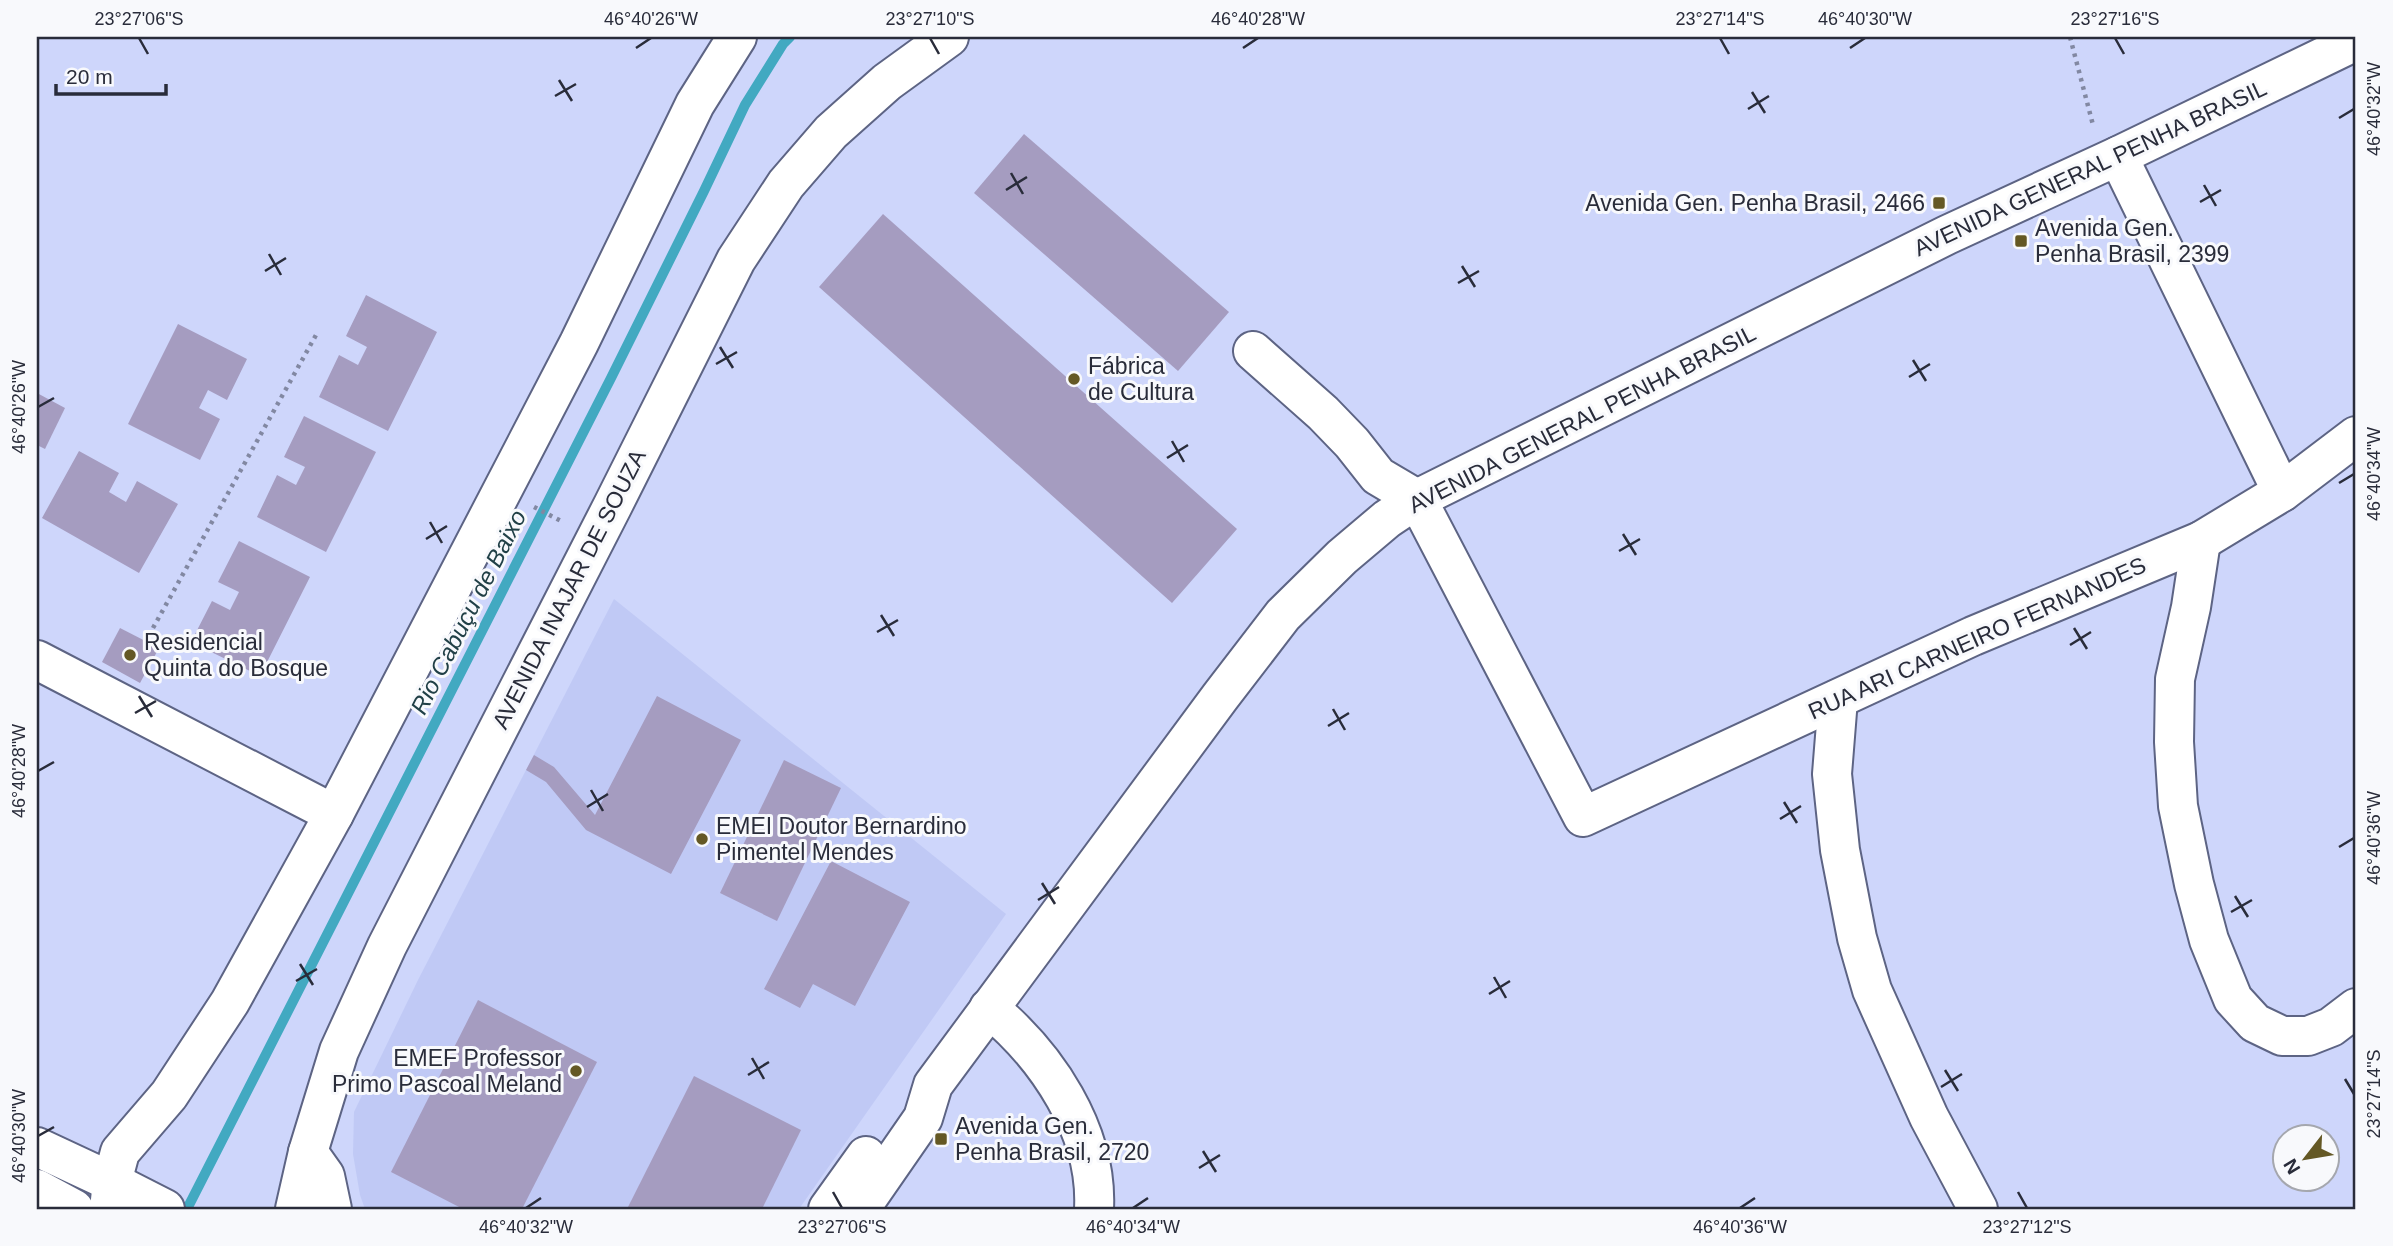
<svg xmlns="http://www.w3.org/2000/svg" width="2393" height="1246" viewBox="0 0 2393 1246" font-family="Arial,sans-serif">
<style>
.built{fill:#c0c9f5}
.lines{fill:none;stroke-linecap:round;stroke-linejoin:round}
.stream{stroke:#42a9c1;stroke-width:10}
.building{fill:#a59cc0}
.minor-casing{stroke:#5d6484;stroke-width:42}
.major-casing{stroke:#5d6484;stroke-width:42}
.path{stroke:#8288a2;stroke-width:4.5;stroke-dasharray:3.5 5;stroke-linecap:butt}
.minor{stroke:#fff;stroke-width:38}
.major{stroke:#fff;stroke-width:38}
.ticks{fill:none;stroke:#292c3a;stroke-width:2.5}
.poi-dot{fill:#645825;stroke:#f8f9fc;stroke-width:2.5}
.labels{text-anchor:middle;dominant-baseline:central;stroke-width:6;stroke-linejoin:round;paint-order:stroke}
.street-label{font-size:23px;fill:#292c3a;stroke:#f8f9fc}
.poi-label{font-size:23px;fill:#292c3a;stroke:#f8f9fc;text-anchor:start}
.water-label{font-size:24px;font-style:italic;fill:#214047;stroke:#f8f9fc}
.neatline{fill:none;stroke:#292c3a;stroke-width:2.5}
.ticks-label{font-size:18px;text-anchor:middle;fill:#292c3a}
</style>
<rect width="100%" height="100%" fill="#ced6fb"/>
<path class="built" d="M614 599 1006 914 799 1209H365L360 1195 353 1154 354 1112 418 980Z"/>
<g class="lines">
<path class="stream" d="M187 1209 611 378 704 191 745 105 783 44 790 37"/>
</g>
<g class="building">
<path d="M1024 134 1229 312 1178 371 974 193Z"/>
<path d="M883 214 1237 529 1172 603 819 287Z"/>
<path d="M366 295 437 332 388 431 319 397 339 355 358 365 367 347 346 336Z"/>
<path d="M178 324 247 359 227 400 208 390 199 408 220 419 200 460 128 424Z"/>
<path d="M37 393 65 408 45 449 37 445Z"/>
<path d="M304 416 376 452 326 552 257 517 277 475 296 485 305 467 284 457Z"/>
<path d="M79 451 119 473 109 492 126 502 137 481 178 504 139 573 42 518Z"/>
<path d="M239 541 310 577 260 676 191 642 212 601 230 610 239 592 218 582Z"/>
<path d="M120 628 159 648 140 683 102 662Z"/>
<path d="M657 696 741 740 671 874 586 830 546 782 526 770 534 755 554 767 595 815Z"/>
<path d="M784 760 841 788 777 921 720 893Z"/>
<path d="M831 861 910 902 855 1006 813 984 800 1008 764 989Z"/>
<path d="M478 1000 597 1062 522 1209H463L391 1172Z"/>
<path d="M694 1076 801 1130 762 1209H627Z"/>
</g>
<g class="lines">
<defs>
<g id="minor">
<path d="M2118 156 2282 492"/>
<path d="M1253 351 1323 413 1352 443 1378 476 1417 499 1583 817 1973 636 2201 541 2282 492 2356 436"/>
<path d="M2201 541 2191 607 2175 679 2174 742 2178 806 2194 884 2209 940 2233 999 2255 1023 2282 1036H2308L2331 1027 2356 1008"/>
<path d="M37 660 334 814"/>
<path d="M1838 699 1832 774 1840 850 1857 938 1872 990 1929 1117 1978 1209"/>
<path d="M989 1008C1047 1056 1098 1131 1094 1209"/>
<path d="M37 1147 112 1182"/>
<path d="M37 1189 74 1209"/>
<path d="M828 1209 866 1156"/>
<path d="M860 1209 923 1118 933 1085 1220 697 1283 615 1342 557 1387 519 1417 499 1947 235 2118 156 2356 41"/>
</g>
<g id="major">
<path d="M308 1152 325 1176 332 1209"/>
<path d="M112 1182 165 1209"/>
<path d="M109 1209 112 1182 120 1152 169 1095 230 1002 334 814 579 343 695 104 737 37"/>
<path d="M295 1209 308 1152 339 1051 387 946 613 505 736 260 786 184 831 132 887 82 949 37"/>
</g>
</defs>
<use href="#minor" class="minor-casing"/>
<use href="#major" class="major-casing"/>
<g class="path">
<path d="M2070 37 2093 125"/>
<path d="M534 507 563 522"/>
<path d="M153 628 316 335"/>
</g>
<use href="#minor" class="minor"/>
<use href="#major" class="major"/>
</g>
<path class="ticks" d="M139 38 148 54M930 38 939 54M1720 38 1729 54M2115 38 2124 54M636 48 651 38M1243 48 1258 38M1850 48 1865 38M559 80 572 101M1752 92 1765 113M555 96 576 84M1748 109 1769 96M2339 118 2354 109M1011 173 1023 194M2204 185 2216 206M1006 190 1027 177M2200 202 2221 190M269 254 281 275M1462 266 1475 287M265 271 286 258M1458 283 1479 271M720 347 733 368M1913 360 1926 381M716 364 737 352M1909 377 1930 364M38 407 54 398M1172 441 1184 462M1167 458 1188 445M2339 483 2354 474M430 522 442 543M1623 534 1636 555M426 539 447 526M1619 551 1640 539M881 615 894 636M2074 628 2087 649M877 632 898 620M2070 645 2091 632M139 696 152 717M1333 709 1345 730M135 713 156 701M1328 726 1349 713M38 771 54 762M591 790 603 811M1784 802 1797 823M587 807 608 794M1780 819 1801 806M2339 847 2354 838M1042 883 1055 904M2235 896 2248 917M1038 900 1059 887M2231 912 2252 900M300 964 313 985M1494 977 1506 998M296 981 317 969M1489 994 1510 981M752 1058 764 1079M1945 1070 1958 1091M748 1075 769 1062M2345 1079 2354 1094M1941 1087 1962 1074M38 1136 54 1127M1203 1151 1216 1172M1199 1168 1220 1155M833 1192 842 1208M2018 1192 2027 1208M526 1208 541 1198M1133 1208 1148 1198M1740 1208 1755 1198"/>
<g class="poi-dot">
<rect x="1932" y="196" width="14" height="14" rx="3.5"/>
<rect x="2014" y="234" width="14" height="14" rx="3.5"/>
<circle cx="1074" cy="379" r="7"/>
<circle cx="130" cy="655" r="7"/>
<circle cx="702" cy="839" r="7"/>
<circle cx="576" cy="1071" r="7"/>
<rect x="934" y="1132" width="14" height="14" rx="3.5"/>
</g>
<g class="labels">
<g class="street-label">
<text transform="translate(2090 168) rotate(-25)">AVENIDA GENERAL PENHA BRASIL</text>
<text transform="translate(1582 419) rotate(-27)">AVENIDA GENERAL PENHA BRASIL</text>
<text transform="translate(569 589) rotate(-63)">AVENIDA INAJAR DE SOUZA</text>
<text transform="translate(1977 638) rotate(-24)">RUA ARI CARNEIRO FERNANDES</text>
</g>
<g class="poi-label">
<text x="1925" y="203" text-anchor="end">Avenida Gen. Penha Brasil, 2466</text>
<text x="2035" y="228">Avenida Gen.<tspan x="2035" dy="26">Penha Brasil, 2399</tspan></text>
<text x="1088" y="366">Fábrica<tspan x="1088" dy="26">de Cultura</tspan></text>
<text x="144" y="642">Residencial<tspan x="144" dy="26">Quinta do Bosque</tspan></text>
<text x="716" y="826">EMEI Doutor Bernardino<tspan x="716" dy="26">Pimentel Mendes</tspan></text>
<text x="562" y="1058" text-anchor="end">EMEF Professor<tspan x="562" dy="26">Primo Pascoal Meland</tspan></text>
<text x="955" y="1126">Avenida Gen.<tspan x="955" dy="26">Penha Brasil, 2720</tspan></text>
</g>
<g class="water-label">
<text transform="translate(468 612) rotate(-63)">Rio Cabuçu de Baixo</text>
</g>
</g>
<rect width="2393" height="1246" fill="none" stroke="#f8f9fc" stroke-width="77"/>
<g transform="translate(2306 1158) rotate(239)"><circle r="33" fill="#f8f9fc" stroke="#a5a7ae" stroke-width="2"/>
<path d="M0-5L12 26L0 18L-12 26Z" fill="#645825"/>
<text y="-10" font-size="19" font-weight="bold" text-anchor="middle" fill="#292c3a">N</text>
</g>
<path d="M56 84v10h110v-10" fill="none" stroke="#292c3a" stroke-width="3.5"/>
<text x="66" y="84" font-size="21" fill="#292c3a" stroke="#f8f9fc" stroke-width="5" paint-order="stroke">20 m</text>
<rect x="38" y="38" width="2316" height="1170" class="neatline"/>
<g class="ticks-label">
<text x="139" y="25">23°27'06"S</text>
<text x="651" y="25">46°40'26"W</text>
<text x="930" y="25">23°27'10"S</text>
<text x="1258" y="25">46°40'28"W</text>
<text x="1720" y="25">23°27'14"S</text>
<text x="1865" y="25">46°40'30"W</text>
<text x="2115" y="25">23°27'16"S</text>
<text transform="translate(2374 109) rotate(-90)" y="6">46°40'32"W</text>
<text transform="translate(19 407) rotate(-90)" y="6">46°40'26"W</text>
<text transform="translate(2374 474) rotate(-90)" y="6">46°40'34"W</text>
<text transform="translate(19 771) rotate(-90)" y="6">46°40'28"W</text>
<text transform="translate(2374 838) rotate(-90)" y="6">46°40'36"W</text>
<text transform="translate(2374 1094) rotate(-90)" y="6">23°27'14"S</text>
<text transform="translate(19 1136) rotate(-90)" y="6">46°40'30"W</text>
<text x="526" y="1233">46°40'32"W</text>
<text x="842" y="1233">23°27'06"S</text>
<text x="1133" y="1233">46°40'34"W</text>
<text x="1740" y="1233">46°40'36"W</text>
<text x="2027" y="1233">23°27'12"S</text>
</g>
</svg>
